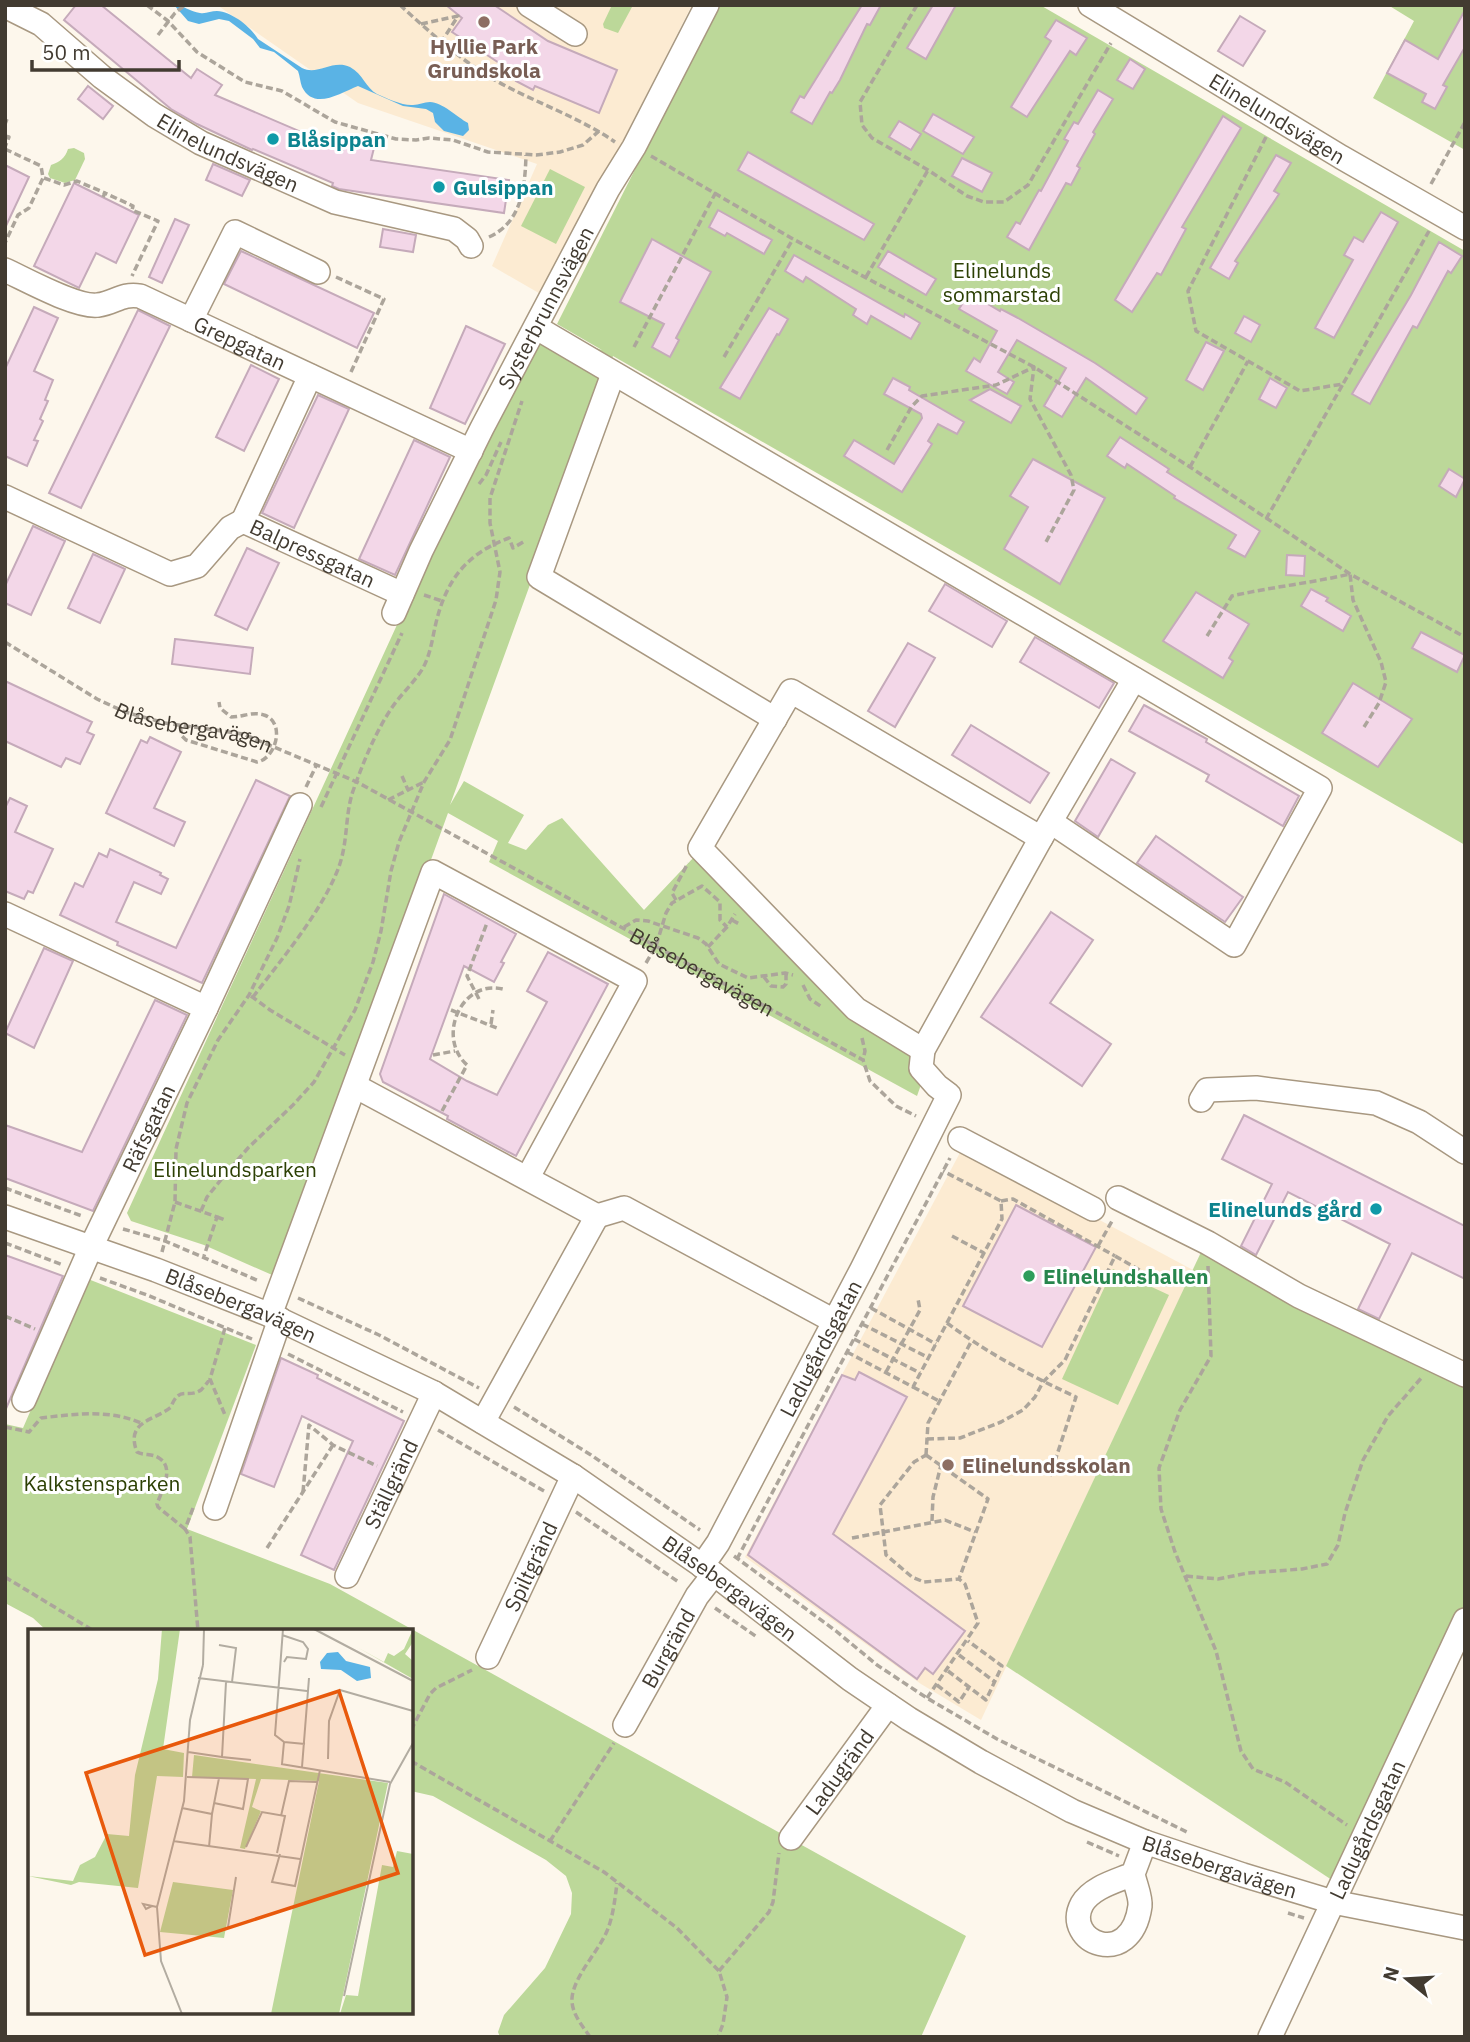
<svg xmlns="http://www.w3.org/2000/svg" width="1470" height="2042" viewBox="0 0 1470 2042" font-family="'IBM Plex Sans',sans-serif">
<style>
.built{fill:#fcebd2}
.green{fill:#bcd899}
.water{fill:#5ab3e5}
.building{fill:#f3d7e8;stroke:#c5aaba;stroke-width:2}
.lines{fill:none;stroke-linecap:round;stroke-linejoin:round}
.minor-casing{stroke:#a89881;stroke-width:26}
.path{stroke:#aca59b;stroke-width:3.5;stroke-dasharray:7 3.5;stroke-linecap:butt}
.minor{stroke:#fff;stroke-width:23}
.education-dot{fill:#8d6e63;stroke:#fff;stroke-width:2.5}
.culture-dot{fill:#0f9aa8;stroke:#fff;stroke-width:2.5}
.leisure-dot{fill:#2e9e5b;stroke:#fff;stroke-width:2.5}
.labels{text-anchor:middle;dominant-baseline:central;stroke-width:6;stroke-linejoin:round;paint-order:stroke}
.education-label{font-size:21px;font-weight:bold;fill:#785e54;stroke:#fff}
.street-label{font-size:21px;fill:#423b31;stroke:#fff}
.culture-label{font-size:21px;font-weight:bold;fill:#0d838f;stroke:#fff;text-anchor:start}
.park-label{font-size:21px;fill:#2c4004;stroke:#fff}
.leisure-label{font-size:21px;font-weight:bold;fill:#27864d;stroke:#fff;text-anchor:start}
.inset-road{fill:none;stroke:#b2aca1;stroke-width:2}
.view{fill:#e8590c;fill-opacity:0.15;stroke:#e8590c;stroke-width:3.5}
.inset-edge{fill:none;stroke:#423b31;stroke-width:3.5}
</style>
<rect width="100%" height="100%" fill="#fdf7ec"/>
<g class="built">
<path d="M217 5H692L544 296 492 266 537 164 358 103Z"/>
<path d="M963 1147 1193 1270 981 1720 921 1684 745 1557Z"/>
</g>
<g class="green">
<path d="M612 5 632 7 618 33 604 28 603 24Z"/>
<path d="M718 5H1040L1465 251V845L613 356 450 805 464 781 524 815 508 843 526 850 548 825 562 818 644 910 694 857 801 961 930 1059 917 1096 489 862 498 841 448 813 279 1278 204 1245 131 1221 127 1213 525 346 537 328 602 350 557 324Z"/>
<path d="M1388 5H1465V150L1373 98 1414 21Z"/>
<path d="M74 148 84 153 85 159 75 180 65 183 50 178 48 174 51 165C60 162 65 158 68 149Z"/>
<path d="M550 169 585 187 556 244 521 226Z"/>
<path d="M1203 1248 1465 1383V1607L1338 1884 1006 1666Z"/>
<path d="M1113 1269 1169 1295 1118 1405 1062 1379Z"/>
<path d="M88 1279 256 1345 187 1529 330 1584 966 1936 921 2037H500L498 2032 504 2015 545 1968 571 1914 572 1893 566 1876 546 1860 433 1796 411 1791V1631H47L33 1618 5 1603V1424L23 1428Z"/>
</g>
<path class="water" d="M174 5C184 5 190 12 200 13 206 14 211 11 217 11 232 12 250 26 258 39L302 68C318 76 332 59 350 67 363 74 366 88 377 94 386 98 403 106 413 105 419 105 424 102 430 102 442 102 457 117 468 123L469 130 463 136 444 131 435 122 433 113 426 109 403 106 358 86C340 93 314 111 302 87 300 82 300 76 298 71L274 52 260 48 253 39 229 21 219 19 199 24 188 21Z"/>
<g class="building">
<path d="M76 5H101L191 78 197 69 222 85 215 95 343 150 346 140 374 148 371 160 509 180 504 213 339 189 332 186 333 183 253 149 252 150 197 124 171 109 64 20Z"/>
<path d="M446 5H494L548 41 617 70 599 113 535 86 533 90 516 81 519 76 452 32 462 18Z"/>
<path d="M862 5H881L870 25 867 24 840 80 832 93 830 92 812 124 791 112 800 96 804 98Z"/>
<path d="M933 5H956L926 59 907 48Z"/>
<path d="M1465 10V47L1443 85 1447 87 1435 109 1422 102 1426 94 1387 73 1405 40 1438 59Z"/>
<path d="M1240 16 1265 31 1243 66 1218 51Z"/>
<path d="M1056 20 1087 38 1076 55 1070 51 1027 117 1011 107 1051 41 1045 37Z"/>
<path d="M1130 59 1145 69 1133 89 1117 80Z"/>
<path d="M88 86 113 106 103 119 78 99Z"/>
<path d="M1098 90 1113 99 1093 132 1095 134 1077 166 1080 168 1071 185 1066 183 1029 250 1007 237 1016 222 1020 224 1039 190 1041 191 1068 141 1064 139 1074 122 1078 124Z"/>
<path d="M933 114 974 137 963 154 923 131Z"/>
<path d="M1223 116 1241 128 1182 227 1186 229 1161 275 1157 273 1132 312 1115 300Z"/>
<path d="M899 121 921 134 911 150 889 137Z"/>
<path d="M748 152 874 224 864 240 738 170Z"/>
<path d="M1276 155 1291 163 1274 191 1279 194 1235 261 1238 263 1229 279 1210 268Z"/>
<path d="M962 158 992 173 982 192 952 176Z"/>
<path d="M213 164 250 180 242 196 206 180Z"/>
<path d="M5 165 29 177 5 228Z"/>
<path d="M74 183 139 215 116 263 96 253 79 288 34 266Z"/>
<path d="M718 210 772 240 764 254 727 233 725 236 709 227Z"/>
<path d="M1381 212 1398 222 1334 338 1315 328 1353 260 1344 255 1354 237 1363 242Z"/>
<path d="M175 219 189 225 162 283 149 277Z"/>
<path d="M383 229 416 235 413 252 380 247Z"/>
<path d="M652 239 711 272 676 338 679 340 670 357 652 347 664 324 620 302Z"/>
<path d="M1439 242 1462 256 1451 273 1448 271 1417 328 1413 326 1370 404 1352 394 1411 295Z"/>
<path d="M241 251 374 313 357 348 224 284Z"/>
<path d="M888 251 936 279 926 295 878 267Z"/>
<path d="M794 255 904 317 905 314 920 323 911 339 871 316 867 324 853 315 856 309 806 277 803 282 785 271Z"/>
<path d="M969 293 1000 311 1001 309 1018 318 1095 363 1147 398 1136 414 1086 378 1062 417 1044 406 1066 368 1017 340 998 372 1014 382 1007 394 966 371 974 358 980 362 997 331 959 309Z"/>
<path d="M34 307 58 318 34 371 53 380 45 400 48 401 40 419 43 421 34 440 38 441 27 466 5 456V369Z"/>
<path d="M769 308 788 319 779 335 777 334 740 399 720 388Z"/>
<path d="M138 310 170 326 81 508 49 493Z"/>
<path d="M1244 316 1260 325 1251 342 1235 333Z"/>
<path d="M466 326 505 344 465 424 430 408Z"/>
<path d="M1206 342 1224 351 1203 390 1186 380Z"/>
<path d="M251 365 279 379 244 451 216 437Z"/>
<path d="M893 378 910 387 909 390 964 422 957 434 938 424 928 441 932 444 902 492 844 456 854 440 894 464 922 418 921 414 884 394Z"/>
<path d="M1270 378 1287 388 1276 408 1259 399Z"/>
<path d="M990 389 1021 406 1011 423 970 400Z"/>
<path d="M318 395 349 409 294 528 262 513Z"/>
<path d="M1120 437 1169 469 1167 472 1260 531 1245 557 1228 548 1236 535 1174 498 1175 496 1127 464 1125 468 1107 456Z"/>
<path d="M414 440 450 457 395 575 359 559Z"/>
<path d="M1033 459 1105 498 1060 584 1004 549 1028 507 1010 496Z"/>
<path d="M1449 469 1465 479 1456 497 1439 486Z"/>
<path d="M33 526 65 541 31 615 5 603V586Z"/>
<path d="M247 548 279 563 247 630 215 615Z"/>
<path d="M93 554 125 569 100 623 68 608Z"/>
<path d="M1287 555 1305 556 1304 576 1286 575Z"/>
<path d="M945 584 1007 621 992 647 929 611Z"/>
<path d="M1311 589 1328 598 1326 601 1351 616 1343 631 1301 606Z"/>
<path d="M1196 592 1249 624 1229 658 1233 661 1223 678 1163 641Z"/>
<path d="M1421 632 1465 655 1457 672 1412 648Z"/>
<path d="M1035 637 1114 683 1099 708 1020 662Z"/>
<path d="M175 639 253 648 250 674 172 664Z"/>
<path d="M908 643 935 658 895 727 868 711Z"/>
<path d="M5 681 92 722 87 732 94 735 80 764 66 758 61 767 5 741Z"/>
<path d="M1353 683 1412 719 1378 767 1322 733Z"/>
<path d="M1144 705 1207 739 1206 742 1299 796 1283 826 1206 781 1209 775 1129 731Z"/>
<path d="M971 725 1049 773 1030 803 952 755Z"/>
<path d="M150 737 181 752 154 808 185 822 174 846 106 813 141 740 147 743Z"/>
<path d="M1111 759 1135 773 1098 837 1075 821Z"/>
<path d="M256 780 290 796 202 983 117 945 118 942 60 915 75 883 83 887 99 853 107 857 110 849 161 873 160 875 168 879 161 894 134 882 116 922 176 948Z"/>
<path d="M10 798 27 806 15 832 53 849 33 893 28 891 24 899 5 891V808Z"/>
<path d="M1156 836 1243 897 1225 922 1137 863Z"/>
<path d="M444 894 516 934 501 962 504 963 494 982 464 966 430 1059 467 1081 497 1095 547 1002 527 991 548 952 608 984 516 1156 447 1119 448 1116 383 1082 380 1074Z"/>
<path d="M1051 912 1093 940 1050 1003 1111 1044 1082 1086 981 1017Z"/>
<path d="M44 948 73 961 34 1048 5 1033Z"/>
<path d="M155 1000 187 1015 93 1211 5 1178V1125L82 1152Z"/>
<path d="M1244 1115 1465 1226V1279L1412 1253 1379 1319 1358 1309 1390 1244 1288 1192 1256 1255 1241 1246 1272 1184 1222 1159Z"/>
<path d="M1016 1205 1096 1247 1042 1347 963 1306Z"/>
<path d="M5 1255 63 1276 5 1411Z"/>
<path d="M281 1358 318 1375 317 1378 404 1421 334 1570 301 1555 353 1441 302 1416 274 1487 241 1474Z"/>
<path d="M859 1372 907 1397 833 1534 965 1631 933 1674 925 1668 917 1679 748 1555 842 1375 855 1380Z"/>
</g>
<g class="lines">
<defs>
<g id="minor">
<path id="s2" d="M9 5 13 10 41 24 102 77 154 115 201 143 335 202 454 229 467 239 471 246"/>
<path d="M529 5 575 34"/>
<path id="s3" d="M1090 5 1341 157 1465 228"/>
<path id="s4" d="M5 270C27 280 77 308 98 305 115 303 121 293 140 296L471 451"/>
<path d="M191 320 235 232 318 272"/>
<path d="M537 328 1320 788 1234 945 1051 822"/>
<path d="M613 374 539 577 775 719"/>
<path id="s5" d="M5 497 170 574 197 566 230 528 243 521 402 594"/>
<path d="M243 521 310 376"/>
<path id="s6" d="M394 613 421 551 482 428 608 189 634 147 707 5"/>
<path d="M5 914 206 1008 300 805"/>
<path d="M923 1050 856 1009 700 848 791 691 1041 838"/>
<path d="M355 1086 597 1216 483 1422"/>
<path d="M1201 1100 1207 1090 1256 1088 1376 1103 1419 1122 1465 1152"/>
<path d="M960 1139 1093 1209"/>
<path d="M1118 1198 1208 1243 1299 1296 1465 1375"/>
<path d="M597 1216 624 1208 834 1321"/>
<path id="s7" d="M5 1217 156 1270 270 1315 434 1393 573 1476 714 1574 850 1679 909 1719 981 1762 1072 1811 1145 1842 1243 1875 1333 1902 1465 1928"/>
<path d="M270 1315 433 872 635 981 528 1177"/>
<path id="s8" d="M24 1400 91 1247 206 1008"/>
<path d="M215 1508 280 1319"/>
<path id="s9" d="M702 1566 718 1543 862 1269 949 1095 937 1086 921 1068 923 1050 1041 838 1134 679"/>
<path id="s10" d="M347 1576 434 1393"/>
<path id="s11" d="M488 1657 573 1476"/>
<path id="s12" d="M625 1725 697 1596 714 1574"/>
<path id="s13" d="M791 1838 888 1705"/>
<path d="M1133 1874C1135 1884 1141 1897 1140 1906 1131 1971 1062 1942 1082 1904 1092 1887 1117 1881 1133 1874L1145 1842"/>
<path id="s14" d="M1270 2037 1465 1620"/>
</g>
</defs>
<use href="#minor" class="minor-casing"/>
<g class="path">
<path d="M147 5 168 21 197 52 245 82 282 91 335 122 396 139 416 140 429 138 453 140 488 152 536 155 560 152 583 145 599 131"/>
<path d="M400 5C425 28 452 52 480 71 523 99 573 113 615 142"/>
<path d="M917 5 860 102 862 125 872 138 928 170 967 196 984 202H1004L1028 185 1111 43"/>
<path d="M421 24 458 16 442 41"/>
<path d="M158 35 175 13 185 5"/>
<path d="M5 124 7 119"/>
<path d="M5 136 9 137 5 147"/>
<path d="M1266 137 1188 291 1196 331 1300 391 1343 384 1429 231"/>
<path d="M5 149 41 166 43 178 29 208 18 215 5 243"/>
<path d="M651 156 793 239 1034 367 1190 467 1350 574 1465 637"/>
<path d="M44 178 64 185 77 181 105 193"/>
<path d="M1431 184 1465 122"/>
<path d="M103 197 105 193 133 206 132 210 158 221 132 276"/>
<path d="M489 237C522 222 525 187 526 155"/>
<path d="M336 277 384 299 351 372"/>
<path d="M866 277 928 170"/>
<path d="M634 347 716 192"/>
<path d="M724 357 793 239"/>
<path d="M887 450 912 406 922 396 996 385 1034 367 1030 399 1071 475 1074 490 1046 542"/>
<path d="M1190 467 1248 361"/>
<path d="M479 484 486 475 501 442"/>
<path d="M1266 519 1343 384"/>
<path d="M424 595 442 601"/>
<path d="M1207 636 1232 596C1271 587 1311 583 1350 574L1353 600 1381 662 1386 682 1379 703 1364 727"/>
<path id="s1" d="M5 642 97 699 125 712 165 723 243 734 357 782 863 1060 870 1081 896 1106 916 1116"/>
<path d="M180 726 182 736 186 740 257 762C276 759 286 722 264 715 253 711 243 717 231 717L220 708 219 702"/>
<path d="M402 776 408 790"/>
<path d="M306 787 317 764"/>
<path d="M388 800 424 782"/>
<path d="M321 807 402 633"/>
<path d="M676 900 672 893 688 863"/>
<path d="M732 920 741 925"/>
<path d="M624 927 636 920 648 921 698 938 706 944 719 964 748 978 785 973 793 975"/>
<path d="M708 947 727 927 735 914"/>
<path d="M646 963 656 946 666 913 672 903 702 886 720 902V920L727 927"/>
<path d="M764 977 771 986 783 987 786 984V974"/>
<path d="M803 985 810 999 822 1007"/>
<path d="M251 996 270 1010 345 1055"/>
<path d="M253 997C281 960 318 916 336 874 349 845 344 818 353 791 363 763 374 735 391 709 400 695 414 683 423 668 430 655 432 641 435 627 445 582 465 554 509 538L513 548 525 541"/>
<path d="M479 999 467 976 487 923"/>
<path d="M451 1010 497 1028"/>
<path d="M491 1024 493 1010"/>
<path d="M862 1038 865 1051 863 1060"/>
<path d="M433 1055 455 1051"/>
<path d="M442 1111 467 1065C435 1036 463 976 506 990"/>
<path d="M5 1188 82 1216"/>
<path d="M1001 1201 1013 1199 1115 1256"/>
<path d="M175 1202 217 1217 204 1256"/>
<path d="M201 1211 207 1197 228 1171 248 1148 293 1105 314 1082 355 1010 373 962 381 931 391 871 399 842 424 782 450 740 496 600 500 572 490 523V498L522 401"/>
<path d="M217 1217 225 1220"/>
<path d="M123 1229 165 1241 259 1281"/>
<path d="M952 1236 984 1253"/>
<path d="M5 1243 63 1265"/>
<path d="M1098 1246 1112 1221"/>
<path d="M162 1252 175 1202 176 1149 187 1103 218 1040 249 995 277 938 289 906 300 859"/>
<path d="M1208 1266 1211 1356 1180 1410 1159 1468 1161 1509 1175 1552 1216 1651 1241 1751 1253 1769 1285 1782 1347 1825"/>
<path d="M100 1278 147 1295 252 1339"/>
<path d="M298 1298 379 1335 479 1388"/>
<path d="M871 1308 936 1344"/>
<path d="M5 1316 35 1329"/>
<path d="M947 1323C987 1353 1031 1376 1076 1397L1050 1476"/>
<path d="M862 1324 929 1358"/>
<path d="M225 1328 210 1379 225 1415"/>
<path d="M854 1339 920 1373"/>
<path d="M847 1352 913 1387 1002 1219 1001 1201 943 1171"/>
<path d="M288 1354 403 1412"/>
<path d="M886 1372 920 1310 918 1299"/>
<path d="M913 1387 939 1401"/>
<path d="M514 1407 591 1455 700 1530"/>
<path d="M5 1427 29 1432 41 1418C75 1414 108 1409 141 1423"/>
<path d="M438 1430 544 1491"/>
<path d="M927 1439 960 1438 1001 1422 1023 1410 1035 1397 1043 1382 1065 1360 1115 1256 1168 1286"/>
<path d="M926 1455 988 1499 959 1579 924 1582 912 1577 886 1555 880 1505 914 1462Z"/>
<path d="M926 1455 928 1423 971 1342"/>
<path d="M303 1492 309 1425 333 1445 377 1466"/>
<path d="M193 1508 185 1529 190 1537 198 1631"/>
<path d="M576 1512 680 1583"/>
<path d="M932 1521 933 1497 941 1465"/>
<path d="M185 1529 158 1507 157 1504C162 1490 175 1468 159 1458 152 1453 144 1456 137 1452 125 1421 154 1421 171 1407 179 1385 188 1399 201 1390 202 1389 209 1381 209 1380"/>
<path d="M852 1538 945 1520 975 1532"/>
<path d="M267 1548 333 1445"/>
<path d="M734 1556 836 1631 877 1665 927 1698 997 1739 1189 1833"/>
<path d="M737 1559 950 1158"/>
<path d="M1186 1576 1218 1579 1248 1573 1302 1569 1327 1564 1338 1545 1345 1513 1363 1460 1388 1416 1423 1376"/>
<path d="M5 1577 94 1631"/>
<path d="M715 1608 757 1637"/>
<path d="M959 1655 995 1682"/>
<path d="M948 1671 986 1700 1002 1666 968 1641"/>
<path d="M937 1685 959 1702 969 1687"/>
<path d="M927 1698 978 1623 965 1584 959 1579"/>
<path d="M411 1730 430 1694 436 1688 472 1670"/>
<path d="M411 1761 604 1872 677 1928 719 1971 727 1997 723 2024 718 2037"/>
<path d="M550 1841 614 1743"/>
<path d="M1087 1842 1119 1856"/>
<path d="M1288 1913 1304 1918"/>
<path d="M719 1971 769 1912 773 1902 779 1853"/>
<path d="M590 2037C582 2025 571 2013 572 1998 574 1976 598 1952 607 1931 613 1917 615 1899 617 1883"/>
</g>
<use href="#minor" class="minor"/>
</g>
<g class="education-dot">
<circle cx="484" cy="22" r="7"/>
<circle cx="948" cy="1465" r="7"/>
</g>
<g class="culture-dot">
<circle cx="273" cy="139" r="7"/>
<circle cx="439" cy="187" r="7"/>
<circle cx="1376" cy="1209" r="7"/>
</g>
<circle class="leisure-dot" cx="1029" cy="1276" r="7"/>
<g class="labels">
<g class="education-label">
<text x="484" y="46">Hyllie Park<tspan x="484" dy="24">Grundskola</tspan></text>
<text x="962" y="1465" text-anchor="start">Elinelundsskolan</text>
</g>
<g class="street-label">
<text stroke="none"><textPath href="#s3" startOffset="219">Elinelundsvägen</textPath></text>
<text stroke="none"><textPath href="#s2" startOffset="266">Elinelundsvägen</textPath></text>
<text stroke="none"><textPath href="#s6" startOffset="341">Systerbrunnsvägen</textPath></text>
<text stroke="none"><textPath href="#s4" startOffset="254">Grepgatan</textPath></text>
<text stroke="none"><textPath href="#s5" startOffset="352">Balpressgatan</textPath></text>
<text stroke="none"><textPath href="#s1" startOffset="210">Blåsebergavägen</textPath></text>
<text stroke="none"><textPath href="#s1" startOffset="777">Blåsebergavägen</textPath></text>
<text stroke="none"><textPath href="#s8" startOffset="299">Räfsgatan</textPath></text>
<text stroke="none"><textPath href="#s7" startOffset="252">Blåsebergavägen</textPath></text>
<text stroke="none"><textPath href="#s9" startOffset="248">Ladugårdsgatan</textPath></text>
<text stroke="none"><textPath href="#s10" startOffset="102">Ställgränd</textPath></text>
<text stroke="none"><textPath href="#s11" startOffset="100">Spiltgränd</textPath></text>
<text stroke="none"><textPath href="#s7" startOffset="819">Blåsebergavägen</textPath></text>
<text stroke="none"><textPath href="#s12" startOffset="88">Burgränd</textPath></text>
<text stroke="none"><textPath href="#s13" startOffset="82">Ladugränd</textPath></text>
<text stroke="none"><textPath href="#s14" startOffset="229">Ladugårdsgatan</textPath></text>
<text stroke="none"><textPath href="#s7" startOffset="1386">Blåsebergavägen</textPath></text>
</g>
<g class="culture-label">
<text x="287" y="139">Blåsippan</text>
<text x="453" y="187">Gulsippan</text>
<text x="1362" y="1209" text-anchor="end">Elinelunds gård</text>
</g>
<g class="park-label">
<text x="1002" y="270">Elinelunds<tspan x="1002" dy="24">sommarstad</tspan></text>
<text x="235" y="1169">Elinelundsparken</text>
<text x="102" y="1483">Kalkstensparken</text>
</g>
<g class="leisure-label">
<text x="1043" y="1276">Elinelundshallen</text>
</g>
</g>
<g transform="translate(28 1629)">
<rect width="385" height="385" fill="#fdf7ec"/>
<path d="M134 0H152L135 120 156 124 155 148 129 147 110 259 51 253 43 256 0 247 45 252 52 236 67 228 79 205 101 207 107 146 130 50ZM385 0V13L377 25 385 32V50L329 18 356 33 360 24 366 27 376 20ZM166 126 360 154 311 385H243L291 152 233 150 224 178 233 182 217 220 212 219 228 150 164 148ZM369 222 385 225V385H312L318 366 330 367 354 236 365 238ZM145 253 205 261 196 309 132 303Z" fill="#bcd899"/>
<path d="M310 23 318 32 342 38 343 49 329 52 313 41 293 40 292 33 299 24Z" fill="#5ab3e5"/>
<path class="inset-road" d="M286 0 385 52M254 6 275 13 280 20 278 30 259 28 256 33M191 16 208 19 204 53M175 36 176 0M170 49 279 62M198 53 194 128 223 131M256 113 277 115M160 123 194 128M300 130 301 92 312 61 385 82M253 135 362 153M254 135 256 113 247 106 255 0M274 138 281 49M159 148 220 150 215 180 186 174M154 179 184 185 191 149M253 187 261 152 289 153M145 212 272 230M181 218 184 185M218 218 234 183 257 187 249 224M252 225 244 253 267 257 292 141M124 277 118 280 115 275 129 278M200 298 208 248M316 367 362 155 385 114M154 385 133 332 129 278 156 172 162 91 175 36"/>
<path class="view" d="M311 62 370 244 117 326 58 144Z"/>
<rect width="385" height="385" class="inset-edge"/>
</g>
<rect width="1470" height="2042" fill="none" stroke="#423b31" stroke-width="14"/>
<g transform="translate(1407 1979) rotate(288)" stroke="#ffffff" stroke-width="5" paint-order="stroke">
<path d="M0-5L12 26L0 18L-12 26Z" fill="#423b31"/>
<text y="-10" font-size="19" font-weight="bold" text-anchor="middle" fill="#423b31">N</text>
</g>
<path d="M32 60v10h147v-10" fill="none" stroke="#423b31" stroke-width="3.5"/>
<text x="42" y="60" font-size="21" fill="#423b31" stroke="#ffffff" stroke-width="5" paint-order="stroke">50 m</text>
</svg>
